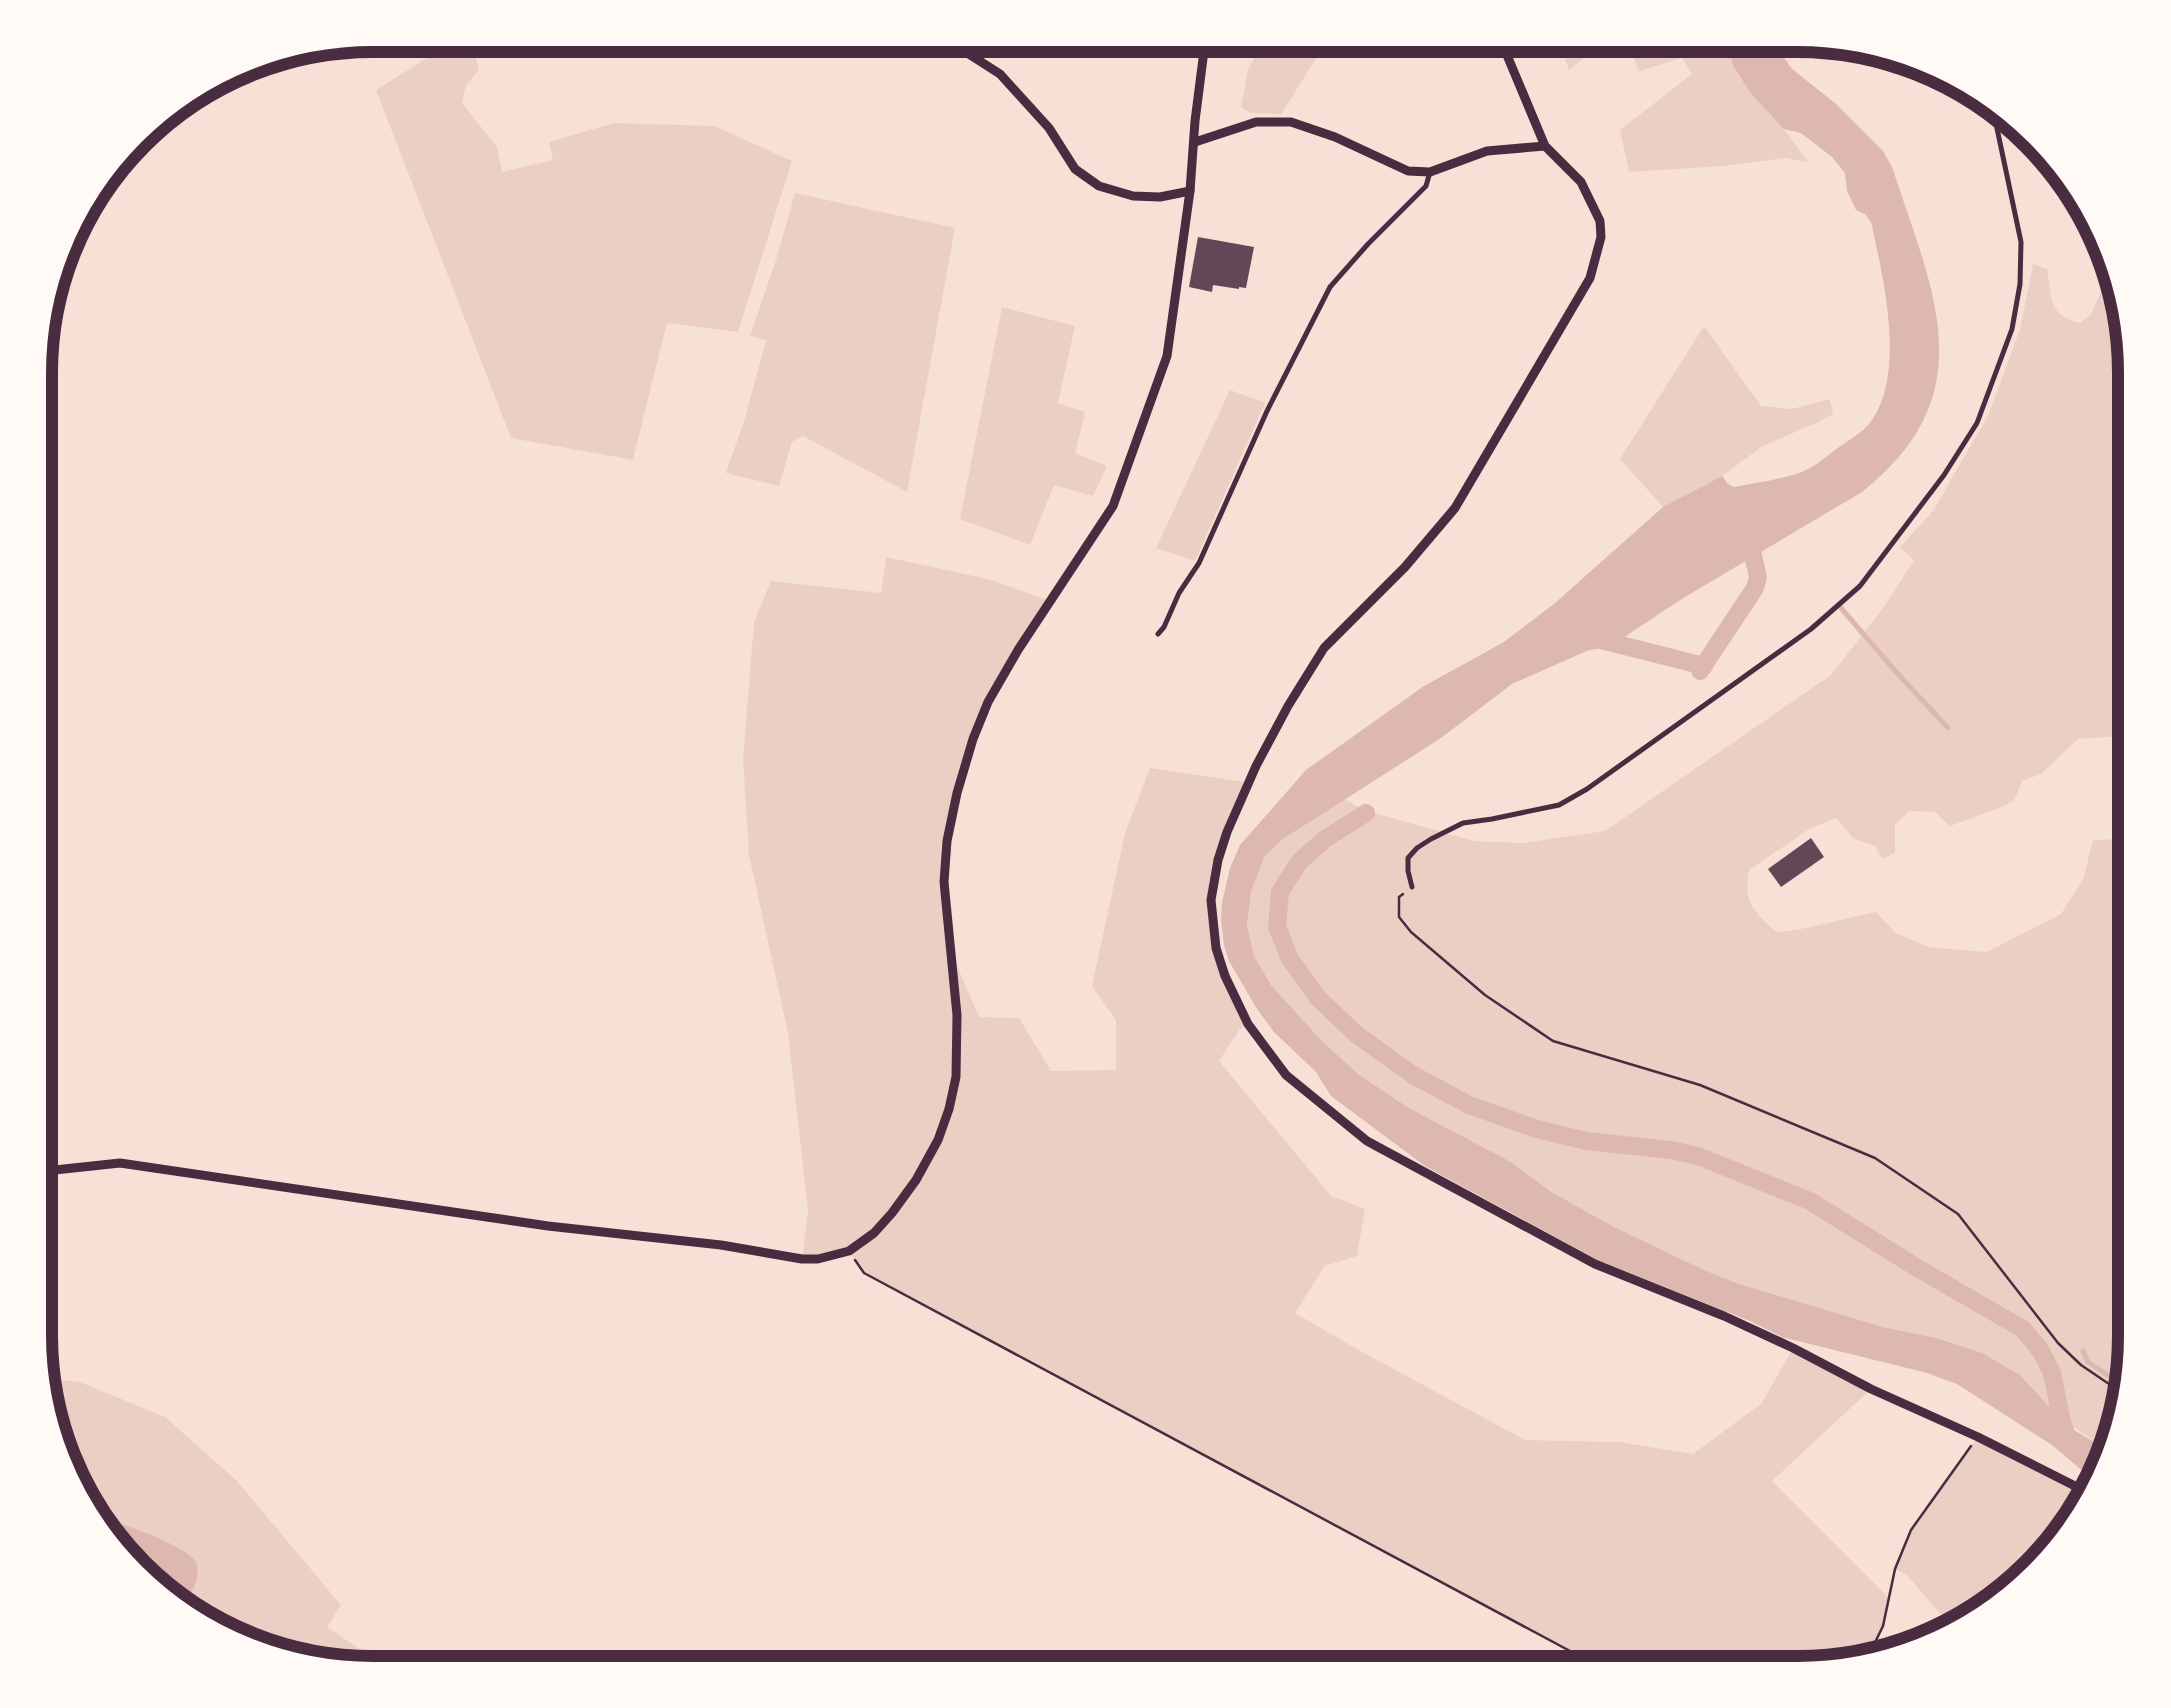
<svg xmlns="http://www.w3.org/2000/svg" width="2171" height="1708" viewBox="0 0 2171 1708" font-family="Karla,sans-serif">
<style>
.green{fill:#ebcfc5}
.water{fill:#dcb8b0}
.lines{fill:none;stroke-linecap:round;stroke-linejoin:round}
.stream{stroke:#dcb8b0;stroke-width:5}
.canal{stroke:#dcb8b0;stroke-width:18}
.building{fill:#644757}
.path{stroke:#4a2c40;stroke-width:2.5}
.service{stroke:#4a2c40;stroke-width:5}
.minor{stroke:#4a2c40;stroke-width:9}
.rim{fill:none;stroke:#4a2c40;stroke-width:12}
</style>
<rect width="100%" height="100%" fill="#f7e1d7"/>
<g class="green">
<path d="M464 35H469L479 70 466 85 462 103 497 147 502 172 553 160 549 142 614 123 714 126 792 161 738 332 667 323 633 460 511 438 376 90Z"/>
<path d="M1266 35H1331L1281 114 1250 113 1241 107 1248 70Z"/>
<path d="M1557 36H1610L1569 70Z"/>
<path d="M1624 36H1725L1733 66 1752 95 1784 129 1808 162 1785 158 1723 166 1629 172 1620 130 1692 74 1682 58 1639 71Z"/>
<path d="M795 193 955 228 907 492 803 436 792 442 779 486 726 473 745 418 766 340 750 336 777 257Z"/>
<path d="M2081 198 2101 224 2136 373V735L2078 739 2041 774 2022 781 2014 801 1999 808 1950 826 1935 812 1909 811 1895 825V853L1882 859 1875 846 1853 838 1836 818 1811 828 1749 870C1743 903 1753 910 1776 932 1811 930 1842 918 1876 912L1896 933 1928 947 1987 952 2061 914 2083 880 2093 840 2117 839 2136 849 2135 1358 2113 1453 1936 1338 1883 1327 1736 1283 1704 1270 1612 1226 1550 1191 1511 1162 1409 1108 1358 1074 1322 1041 1271 985 1254 956 1247 924 1251 892 1264 857 1283 839 1344 799 1364 810 1474 841 1522 843 1605 831 1831 675 1884 607 1914 560 1900 547 1933 511 1989 414 2020 329 2033 264 2047 269C2052 297 2047 315 2080 323L2091 314 2101 292Z"/>
<path d="M1002 307 1075 326 1058 403 1085 412 1075 453 1107 466 1093 496 1054 485 1030 545 960 519Z"/>
<path d="M1704 326 1761 406 1792 409 1830 399 1833 414 1816 423 1763 446 1722 476 1663 507 1620 459Z"/>
<path d="M1230 390 1265 403 1195 561 1156 548Z"/>
<path d="M886 557 992 580 1050 601 976 730 939 884 952 954 979 1017 1019 1018 1051 1071 1116 1070V1020L1092 986 1125 833 1150 768 1244 782C1226 835 1199 895 1217 951 1225 976 1238 1000 1248 1024L1240 1029 1219 1061 1331 1196 1365 1209 1357 1256 1325 1266 1295 1313 1355 1348 1525 1440 1619 1442 1693 1454 1762 1403 1793 1348 1871 1389 1772 1481 1890 1599 1883 1626 1867 1659 1798 1673H1611L864 1273 849 1251 802 1259 808 1211 788 1033 749 855 743 759 754 622 771 581 881 593Z"/>
<path d="M41 1378 80 1382 165 1417 236 1480 341 1605 327 1627 394 1672H352L339 1669C325 1649 299 1644 275 1647 263 1648 257 1653 244 1647 223 1638 202 1621 182 1609L193 1591 169 1544 92 1514 70 1485Z"/>
<path d="M1978 1437 2090 1497 2052 1558 1953 1629 1906 1574 1895 1569 1911 1530Z"/>
</g>
<g class="water">
<path d="M1725 36H1777L1781 53 1791 68 1836 104 1883 151 1892 167C1933 292 1986 394 1862 492L1680 600 1608 648 1589 650 1512 684 1441 738 1283 839 1264 857 1251 892 1247 924 1254 956 1271 985 1322 1041 1358 1074 1409 1108 1511 1162 1550 1191 1612 1226 1704 1270 1736 1283 1883 1327 1936 1338 1982 1353 2020 1375 2067 1426 2113 1453 2110 1465 2098 1484 2052 1445 1957 1384 1927 1373 1782 1337 1750 1321 1598 1260 1425 1166 1331 1096 1316 1072 1274 1032 1257 1009 1229 961 1224 945 1221 920 1222 903 1230 868 1240 845 1306 770 1424 686 1504 642 1555 603 1663 507 1722 476 1728 484 1734 487C1755 483 1776 480 1796 474 1811 470 1823 459 1835 450 1847 441 1863 433 1872 420 1906 371 1883 276 1871 222L1865 214 1856 210 1847 191 1845 173 1832 157 1801 133 1784 129 1752 95 1733 66Z"/>
<path d="M92 1514C112 1520 192 1546 197 1565 200 1580 190 1597 182 1609L150 1589Z"/>
<path d="M271 1647C298 1647 322 1645 339 1669L261 1651Z"/>
</g>
<g class="lines">
<g class="stream">
<path d="M1841 608 1897 673 1948 728"/>
<path d="M2083 1351 2088 1362 2128 1389"/>
</g>
<g class="canal">
<path d="M1593 638 1704 666"/>
<path d="M1700 671 1755 588 1758 577 1749 538"/>
<path d="M1366 813 1325 839 1299 862 1280 892 1277 927 1290 959 1318 998 1356 1034 1413 1075 1469 1105 1537 1129 1586 1141 1671 1150 1698 1156 1810 1201 1919 1269 2023 1329 2041 1351 2052 1373 2061 1418 2068 1440"/>
</g>
</g>
<g class="building">
<path d="M1198 237 1254 247 1246 288 1239 287V289L1213 285 1212 292 1189 287Z"/>
<path d="M1811 838 1824 857 1781 887 1768 869Z"/>
</g>
<g class="lines">
<g class="path">
<path d="M1403 894 1399 897V917L1411 932 1485 995 1553 1041 1700 1085 1875 1158 1958 1214 2058 1343 2081 1365 2109 1384 2126 1398"/>
<path d="M855 1260 864 1273 1611 1673"/>
<path d="M1867 1659 1883 1626 1895 1569 1911 1530 1971 1446"/>
</g>
<g class="service">
<path d="M1158 634 1164 627 1179 593 1199 563 1267 411 1330 287 1368 244 1426 186 1430 172"/>
<path d="M1412 887 1408 871V858L1417 848 1431 839 1463 823 1492 819 1559 805 1587 789 1811 629 1860 586 1944 475 1977 423 2012 329 2020 284 2021 242 1991 100"/>
</g>
<g class="minor">
<path d="M939 35 1000 74 1049 128 1075 169 1099 186 1133 196 1160 197 1190 191"/>
<path d="M1499 36 1545 146 1581 182 1600 221 1601 237 1590 278 1455 508 1405 567 1324 648 1288 706 1256 766 1227 832 1218 860 1211 900 1216 948 1225 976 1248 1024 1286 1075 1367 1141 1595 1264 1724 1316 1793 1348 1871 1389 1978 1437 2073 1485 2090 1497"/>
<path d="M1195 142 1256 122H1291L1335 137 1408 171 1430 172 1487 151 1545 146"/>
<path d="M36 1172 120 1163 548 1226 721 1245 802 1259H818L849 1251 874 1233 892 1213 916 1180 938 1140 949 1109 956 1077 957 1015 944 882 947 841 957 793 973 739 988 702 1018 650 1113 506 1167 356 1190 191 1195 121 1206 35"/>
</g>
</g>
<path d="M0 0H2171V1708H0ZM373 52H1797A321 321 0 0 1 2118 373V1335A321 321 0 0 1 1797 1656H373A321 321 0 0 1 52 1335V373A321 321 0 0 1 373 52Z" fill="#fffaf5" fill-rule="evenodd"/>
<path class="rim" d="M373 52H1797A321 321 0 0 1 2118 373V1335A321 321 0 0 1 1797 1656H373A321 321 0 0 1 52 1335V373A321 321 0 0 1 373 52Z"/>
</svg>
